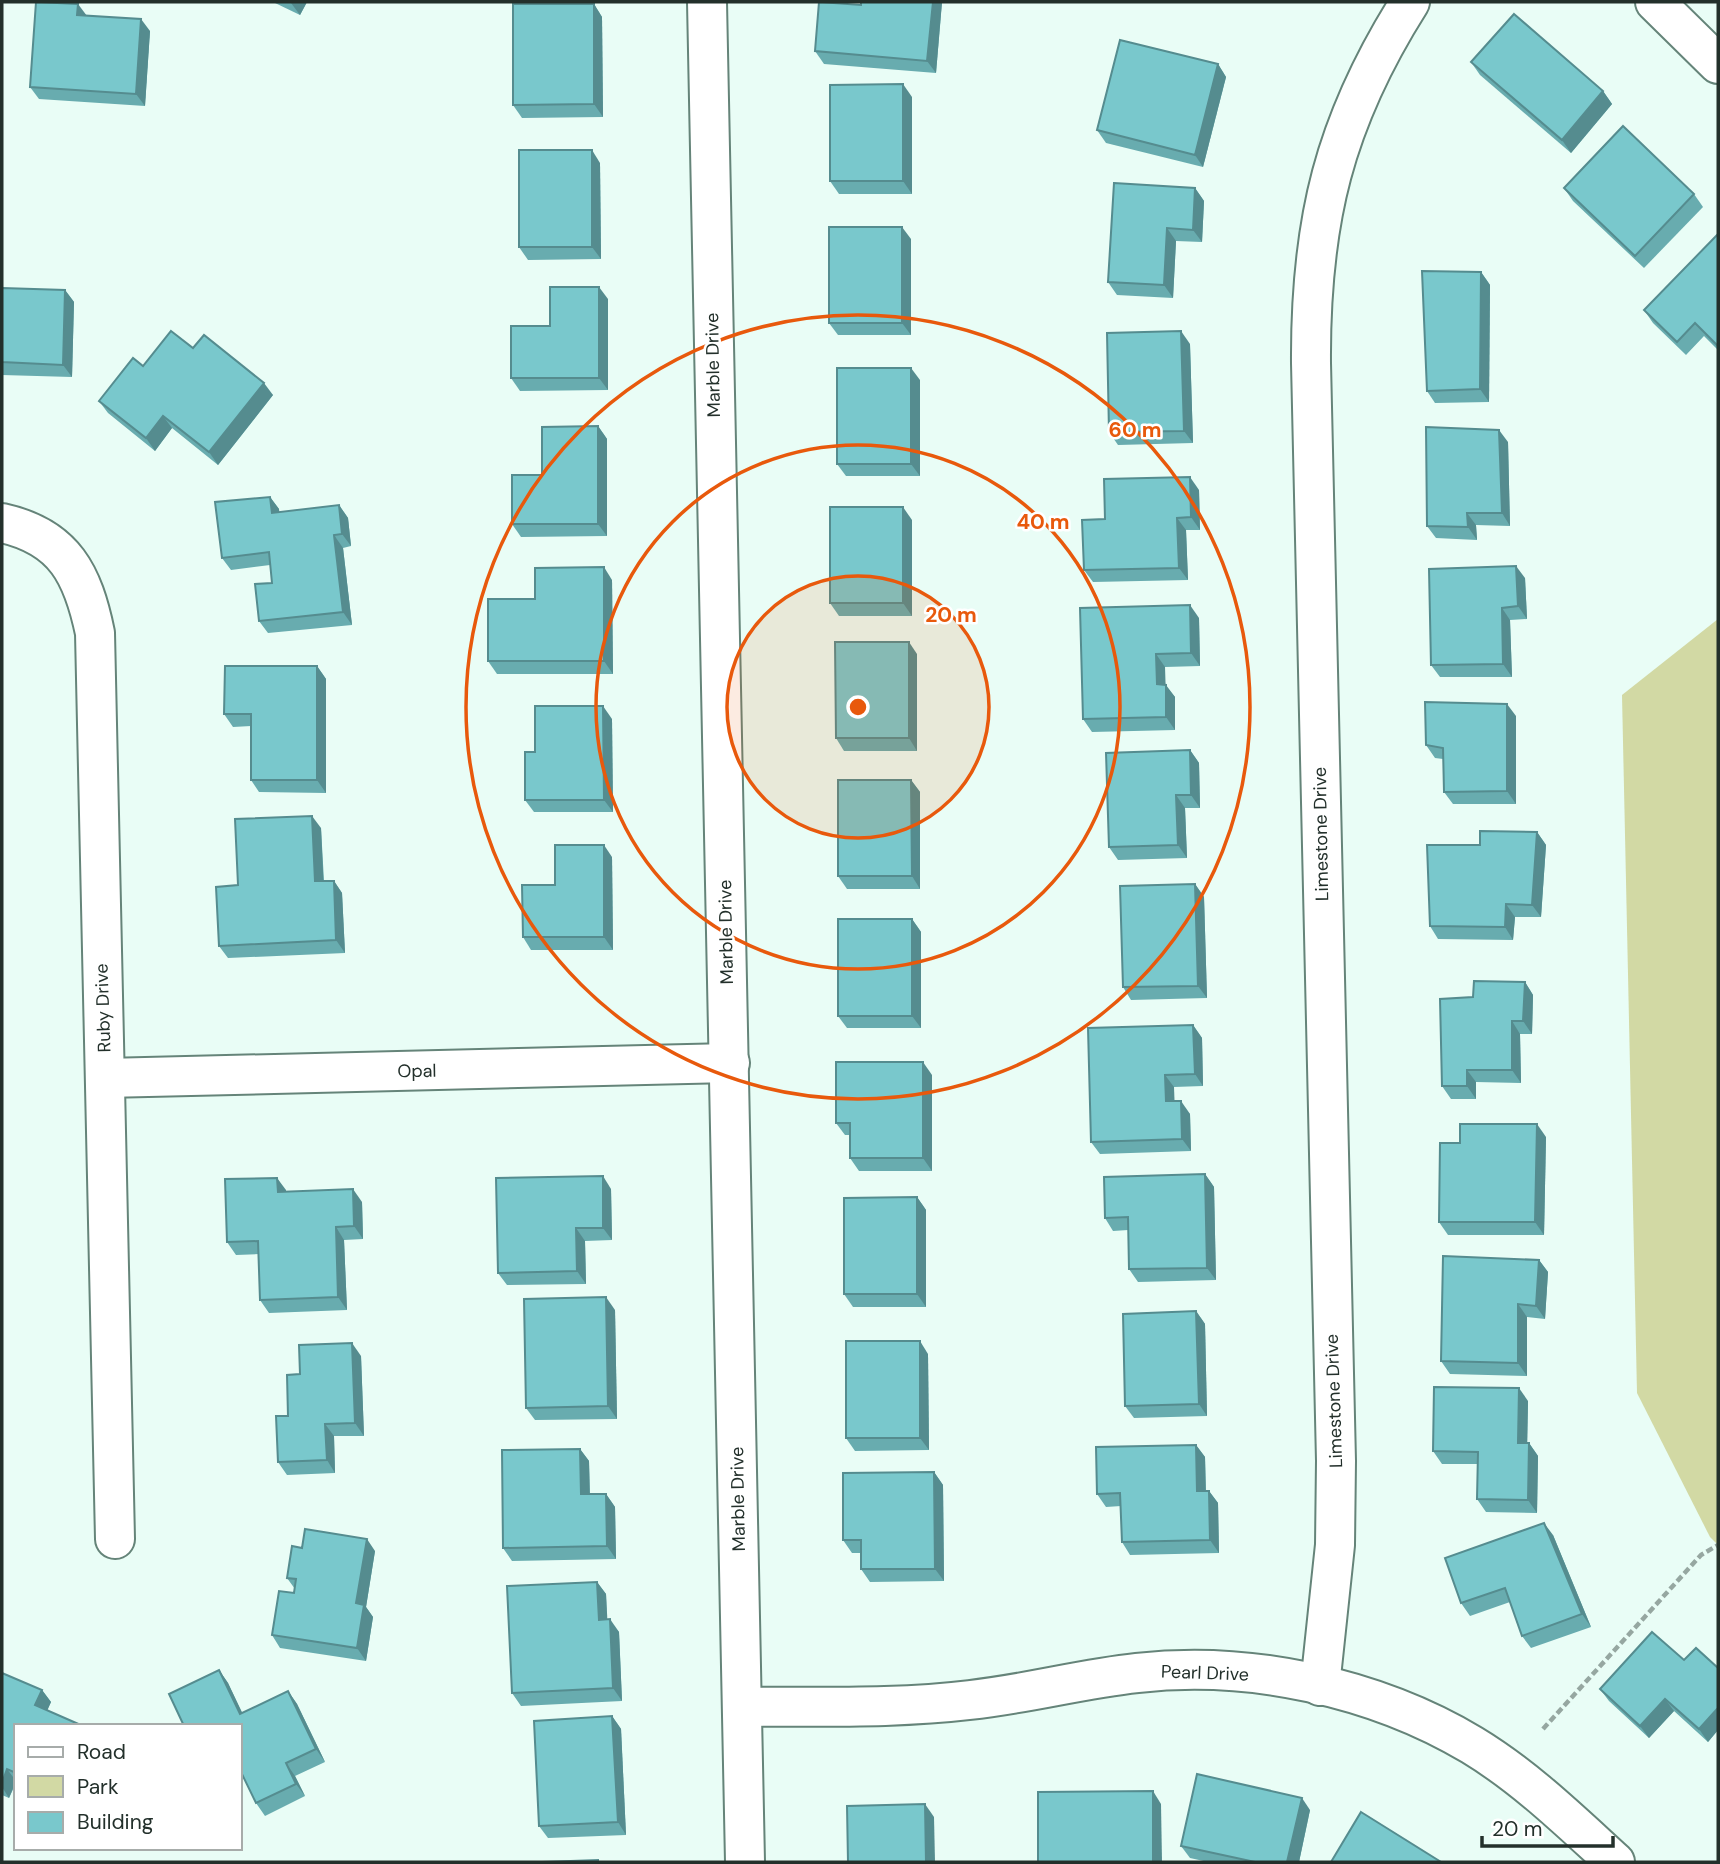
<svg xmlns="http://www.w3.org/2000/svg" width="1720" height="1864" viewBox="0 0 1720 1864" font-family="'DM Sans',sans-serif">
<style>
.green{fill:#d2d9a4}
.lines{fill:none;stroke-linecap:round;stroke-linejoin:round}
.street-casing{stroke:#658479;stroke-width:42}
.path{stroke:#96a7a1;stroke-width:4.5;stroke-dasharray:7 3.5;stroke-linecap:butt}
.street{stroke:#fff;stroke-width:38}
.wall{fill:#68acaf}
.shaded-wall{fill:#558c8f}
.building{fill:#79c8cc;stroke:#558c8f;stroke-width:2}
.ring{fill:none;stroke:#e8590c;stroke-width:3.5}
.labels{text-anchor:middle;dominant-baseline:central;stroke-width:5;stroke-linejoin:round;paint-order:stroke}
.street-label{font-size:18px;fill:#23302b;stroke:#fff}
.centre{fill:#e8590c;stroke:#fff;stroke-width:3.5}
.ring-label{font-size:21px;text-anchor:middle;font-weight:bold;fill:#e8590c;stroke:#fff;stroke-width:5;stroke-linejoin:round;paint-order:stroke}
</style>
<rect width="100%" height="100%" fill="#e9fdf6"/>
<path class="green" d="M1718 619V1545L1710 1537 1637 1393 1622 695Z"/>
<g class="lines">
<defs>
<g id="street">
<path d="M707 2 745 1862"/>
<path d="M1655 2 1718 64"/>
<path d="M2 523C65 537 83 575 95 633L115 1539"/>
<path d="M105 1078 730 1063"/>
<path d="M1320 1686 1335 1545 1336 1461 1311 363C1310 222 1334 122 1410 2"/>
<path d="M742 1707C818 1706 895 1709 970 1700 1026 1694 1081 1679 1137 1673 1249 1660 1375 1687 1472 1745 1525 1777 1570 1821 1615 1862"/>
</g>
</defs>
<use href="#street" class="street-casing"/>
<path class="path" d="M1543 1729 1701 1555 1718 1545"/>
<use href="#street" class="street"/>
</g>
<g class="wall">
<path d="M273 2H307L300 15Z"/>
<path d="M942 2 936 73 824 64 815 51 861 5Z"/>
<path d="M594 4 602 17 603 117 522 118 513 105Z"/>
<path d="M86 15 150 31 145 106 39 99 30 87Z"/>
<path d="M1471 62 1603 91 1612 104 1571 153 1480 75Z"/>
<path d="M1218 64 1226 77 1203 167 1106 143 1097 130Z"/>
<path d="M912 97V194H839L830 181Z"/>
<path d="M600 163 601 259 528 260 519 247Z"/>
<path d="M1195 188 1204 201 1202 242 1176 241 1173 298 1117 295 1108 282Z"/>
<path d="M1564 188 1694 194 1703 207 1644 268 1573 201Z"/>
<path d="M1718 234V350L1704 336 1686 355 1653 323 1644 310Z"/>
<path d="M911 239V335H838L829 323Z"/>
<path d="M1481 272 1490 285 1489 402 1435 403 1427 391Z"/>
<path d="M2 288 65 290 74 302 72 377 2 375Z"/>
<path d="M608 299V390L520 391 511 378 550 326Z"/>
<path d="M1190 344 1193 443 1118 445 1109 432Z"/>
<path d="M193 348 273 395 218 465 172 428 155 451 108 413 99 401 143 366Z"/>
<path d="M920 380V476H846L837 464Z"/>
<path d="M598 426 607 439V536L521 537 512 524 542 475Z"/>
<path d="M1508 442 1510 526 1476 525 1477 540 1436 538 1427 526Z"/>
<path d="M1199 490 1200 530H1186L1188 580 1093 582 1084 570 1105 519Z"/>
<path d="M270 497 279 509V512L339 505 348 518 351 546 343 548 352 625 268 633 259 621 272 583 270 565 231 570 222 558Z"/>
<path d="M912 520V616H839L830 603Z"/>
<path d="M1525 578 1527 619 1510 620 1512 677H1440L1431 665Z"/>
<path d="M612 580 613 674H497L488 661 535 599Z"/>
<path d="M1080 608 1199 618 1200 666 1165 667V685L1175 697V730L1092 732 1083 719Z"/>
<path d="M917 654V751H844L836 738Z"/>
<path d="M317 666 326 679V793L259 792 251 780V726L233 727 224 714Z"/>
<path d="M1516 716V804H1453L1444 792 1443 759 1435 758 1426 745Z"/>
<path d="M612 719 613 812H534L525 800 535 752Z"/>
<path d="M1190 750 1199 763 1200 808H1185L1187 858 1118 860 1109 847Z"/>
<path d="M911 780 920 792V889H847L838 876Z"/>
<path d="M321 828 324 881H334L342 893 345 953 228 958 219 946 238 885Z"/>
<path d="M1537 832 1546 845 1541 917H1515L1513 940 1438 939 1430 926 1480 845Z"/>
<path d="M612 857 613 950H531L523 937 555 885Z"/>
<path d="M1195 884 1204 897 1207 998 1131 1000 1123 987Z"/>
<path d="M912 919 921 932V1028H847L838 1016Z"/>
<path d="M1525 982 1533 995 1532 1034H1520L1521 1083 1476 1082V1099H1451L1442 1086 1473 997Z"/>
<path d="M1193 1025 1202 1038 1203 1086 1174 1087V1101L1190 1114 1191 1151 1100 1154 1091 1142Z"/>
<path d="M932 1075V1171H859L850 1158V1135H845L836 1123Z"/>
<path d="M1546 1137 1544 1235H1448L1439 1222 1460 1143Z"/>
<path d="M1205 1174 1214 1187 1216 1280 1138 1282 1129 1269 1128 1230 1113 1231 1105 1218Z"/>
<path d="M277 1178 286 1192 362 1202 363 1239 344 1240 347 1310 269 1313 260 1300 259 1254 236 1255 227 1242Z"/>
<path d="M611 1189 612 1240 585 1241 586 1284 507 1285 498 1273Z"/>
<path d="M917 1197 926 1210V1307H853L844 1294Z"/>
<path d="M1539 1260 1548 1272 1545 1319 1527 1317V1376L1450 1374 1441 1361Z"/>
<path d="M615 1310 617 1419 535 1420 526 1408Z"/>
<path d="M1196 1311 1205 1324 1207 1416 1134 1418 1125 1406Z"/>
<path d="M928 1354 929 1450 855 1451 846 1438Z"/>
<path d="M361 1356 364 1436H334L335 1473 287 1475 278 1462 288 1416 300 1374Z"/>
<path d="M1528 1401 1527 1443H1529L1538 1456 1537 1513 1486 1512 1477 1499 1478 1464H1442L1433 1451Z"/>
<path d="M1196 1445 1205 1457 1206 1491H1209L1218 1503 1219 1553 1130 1555 1122 1542 1121 1506 1106 1507 1097 1494Z"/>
<path d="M580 1449 589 1461 590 1494H606L615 1507 616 1559 512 1561 503 1548Z"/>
<path d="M934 1472 943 1485 944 1581 870 1582 861 1569V1553H852L843 1540Z"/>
<path d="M1553 1535 1591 1627 1531 1648 1522 1636 1510 1602 1470 1616 1461 1603Z"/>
<path d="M302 1548 375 1551 366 1607 373 1617 366 1661 280 1648 272 1635 294 1593 295 1589 287 1578Z"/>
<path d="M597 1582 606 1594 607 1619 619 1632 622 1701 521 1706 512 1693Z"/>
<path d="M1684 1660 1718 1668V1730L1708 1742 1674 1711 1649 1738 1609 1701 1600 1689Z"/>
<path d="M219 1670 228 1683 242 1713 288 1691 297 1704 325 1762 295 1776 305 1796 265 1816 256 1803Z"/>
<path d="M2 1673 42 1690 51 1702 47 1710 16 1726V1783L9 1798 2 1795Z"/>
<path d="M612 1716 621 1729 626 1835 548 1838 539 1826Z"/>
<path d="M1310 1810 1299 1862H1208L1190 1858 1181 1846Z"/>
</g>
<g class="shaded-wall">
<path d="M291 2H307L300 15 291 3Z"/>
<path d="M933 2H942L936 73 927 61Z"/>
<path d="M78 4 87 16 77 15Z"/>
<path d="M594 4 602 17 603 117 594 104Z"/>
<path d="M141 19 150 31 145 106 136 94Z"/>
<path d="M1218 64 1226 77 1203 167 1195 155Z"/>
<path d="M903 84 912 97V194L903 181Z"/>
<path d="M1603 91 1612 104 1571 153 1562 140Z"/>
<path d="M592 150 600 163 601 259 592 247Z"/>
<path d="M1195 188 1204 201 1202 242 1193 230Z"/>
<path d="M902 227 911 239V335L902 323Z"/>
<path d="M1167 228 1176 241 1173 298 1164 285Z"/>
<path d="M1481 272 1490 285 1489 402 1480 389Z"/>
<path d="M599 287 608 299V390L599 378Z"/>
<path d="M65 290 74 302 72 377 63 365Z"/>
<path d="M1181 331 1190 344 1193 443 1184 431Z"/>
<path d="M911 368 920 380V476L911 464Z"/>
<path d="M264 383 273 395 218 465 209 452Z"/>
<path d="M163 416 172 428 155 451 146 438Z"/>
<path d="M598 426 607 439V536L598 524Z"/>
<path d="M1499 430 1508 442 1510 526 1502 513Z"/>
<path d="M1190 477 1199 490 1200 530 1191 517Z"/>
<path d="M270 497 279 509 281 525 272 513Z"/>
<path d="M339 505 348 518 351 546 342 534Z"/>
<path d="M903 507 912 520V616L903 603Z"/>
<path d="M1467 513 1476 525 1477 540 1468 527Z"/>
<path d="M1177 518 1186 530 1188 580 1179 568Z"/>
<path d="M334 535 343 548 352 625 343 612Z"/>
<path d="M1516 566 1525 578 1527 619 1518 606Z"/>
<path d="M604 567 612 580 613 674 604 661Z"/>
<path d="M1190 605 1199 618 1200 666 1191 653Z"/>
<path d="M1502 608 1510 620 1512 677 1503 664Z"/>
<path d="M909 642 917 654V751L909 738Z"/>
<path d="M1156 654 1165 667 1166 697 1157 684Z"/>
<path d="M317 666 326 679V793L317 780Z"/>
<path d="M1166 685 1175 697V730L1166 717Z"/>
<path d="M1507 704 1516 716V804L1507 791Z"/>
<path d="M603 706 612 719 613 812 604 800Z"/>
<path d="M1190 750 1199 763 1200 808 1191 795Z"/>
<path d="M911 780 920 792V889L912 876Z"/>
<path d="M1176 795 1185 808 1187 858 1178 845Z"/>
<path d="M312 816 321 828 324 894 315 881Z"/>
<path d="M1537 832 1546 845 1541 917 1532 905Z"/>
<path d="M604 845 612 857 613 950 604 937Z"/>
<path d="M334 881 342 893 345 953 336 940Z"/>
<path d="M1195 884 1204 897 1207 998 1198 986Z"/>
<path d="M1506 904 1515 917 1513 940 1505 927Z"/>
<path d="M912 919 921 932V1028L912 1016Z"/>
<path d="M1525 982 1533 995 1532 1034 1523 1021Z"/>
<path d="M1512 1021 1520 1034 1521 1083 1512 1070Z"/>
<path d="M1193 1025 1202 1038 1203 1086 1195 1074Z"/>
<path d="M923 1062 932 1075V1171L923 1158Z"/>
<path d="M1467 1070 1476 1082V1099L1467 1086Z"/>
<path d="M1165 1075 1174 1087 1175 1114 1166 1101Z"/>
<path d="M1181 1101 1190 1114 1191 1151 1182 1139Z"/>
<path d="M1537 1124 1546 1137 1544 1235 1535 1222Z"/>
<path d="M1205 1174 1214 1187 1216 1280 1207 1268Z"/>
<path d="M603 1176 611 1189 612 1240 603 1228Z"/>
<path d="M277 1178 286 1190 287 1205 278 1192Z"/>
<path d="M353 1189 362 1202 363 1239 354 1226Z"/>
<path d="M917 1197 926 1210V1307L917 1294Z"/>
<path d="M336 1227 344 1240 347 1310 338 1297Z"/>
<path d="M576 1228 585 1241 586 1284 577 1271Z"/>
<path d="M1539 1260 1548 1272 1545 1319 1536 1306Z"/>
<path d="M606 1297 615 1310 617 1419 608 1406Z"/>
<path d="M1518 1304 1527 1317V1376L1518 1363Z"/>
<path d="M1196 1311 1205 1324 1207 1416 1199 1404Z"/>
<path d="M920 1341 928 1354 929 1450 920 1438Z"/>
<path d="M352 1343 361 1356 364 1436 355 1423Z"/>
<path d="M1519 1388 1528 1401 1527 1456 1518 1443Z"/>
<path d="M325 1424 334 1436 335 1473 327 1460Z"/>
<path d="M1529 1443 1538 1456 1537 1513 1528 1500Z"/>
<path d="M1196 1445 1205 1457 1206 1504 1197 1491Z"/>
<path d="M580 1449 589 1461 590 1507 581 1494Z"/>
<path d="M934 1472 943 1485 944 1581 935 1569Z"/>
<path d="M1209 1491 1218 1503 1219 1553 1210 1540Z"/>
<path d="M606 1494 615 1507 616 1559 607 1546Z"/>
<path d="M1544 1523 1553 1535 1591 1627 1582 1614Z"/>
<path d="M367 1539 375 1551 366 1607 373 1617 366 1661 357 1648 356 1603Z"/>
<path d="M597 1582 606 1594 608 1632 599 1620Z"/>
<path d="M610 1619 619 1632 622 1701 613 1688Z"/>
<path d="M219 1670 228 1683 249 1727 240 1714Z"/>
<path d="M42 1690 51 1702 44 1718 35 1705Z"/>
<path d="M288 1691 297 1704 325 1762 316 1749Z"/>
<path d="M1665 1699 1674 1711 1649 1738 1640 1726Z"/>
<path d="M1718 1708V1730L1708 1742 1699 1729Z"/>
<path d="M612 1716 621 1729 626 1835 618 1822Z"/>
<path d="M286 1763 295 1776 305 1796 296 1784Z"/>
<path d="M7 1769 16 1781 9 1798 2 1787V1783Z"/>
<path d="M1153 1791 1161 1804 1162 1862H1153Z"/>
<path d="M1302 1798 1310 1810 1299 1862H1287Z"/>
<path d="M925 1804 934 1817 935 1862H926Z"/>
</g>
<g class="building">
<path d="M36 2 78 4 77 15 141 19 136 94 30 87Z"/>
<path d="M819 2 861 5V2H933L927 61 815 51Z"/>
<path d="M513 4H594V104L513 105Z"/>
<path d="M1514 14 1603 91 1562 140 1471 62Z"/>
<path d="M1120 40 1218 64 1195 155 1097 130Z"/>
<path d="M903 84V181H830V85Z"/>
<path d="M1623 126 1694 194 1635 256 1564 188Z"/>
<rect x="519" y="150" width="73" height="97"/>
<path d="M1114 183 1195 188 1193 230 1167 228 1164 285 1108 282Z"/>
<rect x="829" y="227" width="73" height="96"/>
<path d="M1718 234V346L1695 323 1677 342 1644 310Z"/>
<path d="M1422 271 1481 272 1480 389 1427 391Z"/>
<path d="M550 287H599V378H511V326H550Z"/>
<path d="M2 288 65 290 63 365 2 362Z"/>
<path d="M171 331 193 348 204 335 264 383 209 452 163 416 146 438 99 401 133 358 143 366Z"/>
<path d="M1181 331 1184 431 1109 432 1107 333Z"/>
<rect x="837" y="368" width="74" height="96"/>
<path d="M598 426V524H512V475H542V427Z"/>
<path d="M1426 427 1499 430 1502 513H1467L1468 527 1427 526Z"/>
<path d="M1190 477 1191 517 1177 518 1179 568 1084 570 1082 520 1105 519 1104 479Z"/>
<path d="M270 497 272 513 339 505 342 534 334 535 343 612 259 621 255 584 272 583 269 552 222 558 215 502Z"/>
<rect x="830" y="507" width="73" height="96"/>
<path d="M1516 566 1518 606 1502 608 1503 664 1431 665 1429 569Z"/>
<path d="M604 567V661H488V599H535V568Z"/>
<path d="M1190 605 1191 653 1156 654 1157 684 1166 685V717L1083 719 1080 608Z"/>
<path d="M835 642H909V738H836Z"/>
<path d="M225 666H317V780H251V714H224Z"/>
<path d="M1425 702 1507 704V791L1444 792 1443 748 1426 745Z"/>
<path d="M535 706H603L604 800H525V752H535Z"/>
<path d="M1190 750 1191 795H1176L1178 845 1109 847 1106 753Z"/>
<path d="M838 780H911L912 876H838Z"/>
<path d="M312 816 315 881H334L336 940 219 946 216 887 238 885 235 819Z"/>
<path d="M1480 831 1537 832 1532 905 1506 904 1505 927 1430 926 1427 845H1480Z"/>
<path d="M555 845H604V937H523L522 885H555Z"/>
<path d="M1195 884 1198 986 1123 987 1120 886Z"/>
<rect x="838" y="919" width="74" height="97"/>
<path d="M1474 981 1525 982 1523 1021H1512V1070H1467V1086H1442L1440 999 1473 997Z"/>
<path d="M1193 1025 1195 1074 1165 1075 1166 1101H1181L1182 1139 1091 1142 1088 1028Z"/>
<path d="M836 1062H923V1158H850V1123H836Z"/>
<path d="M1460 1124H1537L1535 1222H1439L1440 1143H1460Z"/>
<path d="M1205 1174 1207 1268 1129 1269 1128 1217 1105 1218 1104 1177Z"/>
<path d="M603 1176V1228H576L577 1271 498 1273 496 1178Z"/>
<path d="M277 1178 278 1192 353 1189 354 1226 336 1227 338 1297 260 1300 258 1241 227 1242 225 1179Z"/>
<path d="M917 1197V1294H844V1198Z"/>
<path d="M1443 1256 1539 1260 1536 1306 1518 1304V1363L1441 1361Z"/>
<path d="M606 1297 608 1406 526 1408 524 1299Z"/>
<path d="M1196 1311 1199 1404 1125 1406 1123 1314Z"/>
<rect x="846" y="1341" width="74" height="97"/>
<path d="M352 1343 355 1423 325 1424 327 1460 278 1462 276 1416H288L287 1375 300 1374 299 1345Z"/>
<path d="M1434 1387 1519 1388 1518 1443H1529L1528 1500 1477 1499 1478 1452 1433 1451Z"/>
<path d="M1196 1445 1197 1491H1209L1210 1540 1122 1542 1120 1493 1097 1494 1096 1447Z"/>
<path d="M580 1449 581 1494H606L607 1546 503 1548 502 1450Z"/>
<path d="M934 1472 935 1569H861V1540H843V1473Z"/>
<path d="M1544 1523 1582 1614 1522 1636 1505 1588 1461 1603 1445 1558Z"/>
<path d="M305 1529 367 1539 356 1603 364 1605 357 1648 272 1635 279 1591 294 1593 296 1579 287 1578 292 1546 302 1548Z"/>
<path d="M597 1582 599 1620 610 1619 613 1688 512 1693 507 1586Z"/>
<path d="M1652 1632 1684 1660 1696 1648 1718 1668V1708L1699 1729 1665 1699 1640 1726 1600 1689Z"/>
<path d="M219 1670 240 1714 288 1691 316 1749 286 1763 296 1784 256 1803 240 1770V1726H184L169 1694Z"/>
<path d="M2 1673 42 1690 35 1705 83 1726H16V1773L7 1769 2 1783Z"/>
<path d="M612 1716 618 1822 539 1826 534 1721Z"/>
<path d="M1197 1774 1302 1798 1287 1862H1255L1181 1846Z"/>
<path d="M1153 1791V1862H1038V1792Z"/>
<path d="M925 1804 926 1862H848L847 1806Z"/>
<path d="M1361 1812 1441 1862H1331Z"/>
<path d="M598 1860V1862H542Z"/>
</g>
<circle cx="858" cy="707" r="131" fill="#e8590c" fill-opacity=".12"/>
<g class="ring">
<circle cx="858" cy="707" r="131"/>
<circle cx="858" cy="707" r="262"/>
<circle cx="858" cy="707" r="392"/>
</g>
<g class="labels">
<g class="street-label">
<text transform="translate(713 365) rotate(-91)">Marble Drive</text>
<text transform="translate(1321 834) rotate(-91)">Limestone Drive</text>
<text transform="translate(726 932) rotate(-91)">Marble Drive</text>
<text transform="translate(103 1008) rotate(-92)">Ruby Drive</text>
<text transform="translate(417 1071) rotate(-1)">Opal</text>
<text transform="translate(1334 1401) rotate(-92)">Limestone Drive</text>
<text transform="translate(738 1499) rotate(-91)">Marble Drive</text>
<text transform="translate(1205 1673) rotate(2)">Pearl Drive</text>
</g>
</g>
<circle cx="858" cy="707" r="10" class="centre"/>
<g class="ring-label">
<text x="1135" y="437">60 m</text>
<text x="1043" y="529">40 m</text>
<text x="951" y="622">20 m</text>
</g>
<rect width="1720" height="1864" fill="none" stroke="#23302b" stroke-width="7"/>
<rect x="14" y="1724" width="228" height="126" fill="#ffffff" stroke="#a7acaa" stroke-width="2"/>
<rect x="28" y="1747" width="35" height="10" fill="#ffffff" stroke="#a7acaa" stroke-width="2"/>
<text x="77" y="1759" font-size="21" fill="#23302b">Road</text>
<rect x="28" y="1776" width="35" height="21" fill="#d2d9a4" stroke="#a7acaa" stroke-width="2"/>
<text x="77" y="1794" font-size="21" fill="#23302b">Park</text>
<rect x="28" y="1812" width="35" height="21" fill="#79c8cc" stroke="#a7acaa" stroke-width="2"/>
<text x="77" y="1829" font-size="21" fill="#23302b">Building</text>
<path d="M1482 1836v10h131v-10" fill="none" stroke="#23302b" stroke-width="3.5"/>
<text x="1492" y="1836" font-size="21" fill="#23302b" stroke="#ffffff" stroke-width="5" paint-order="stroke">20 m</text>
</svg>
